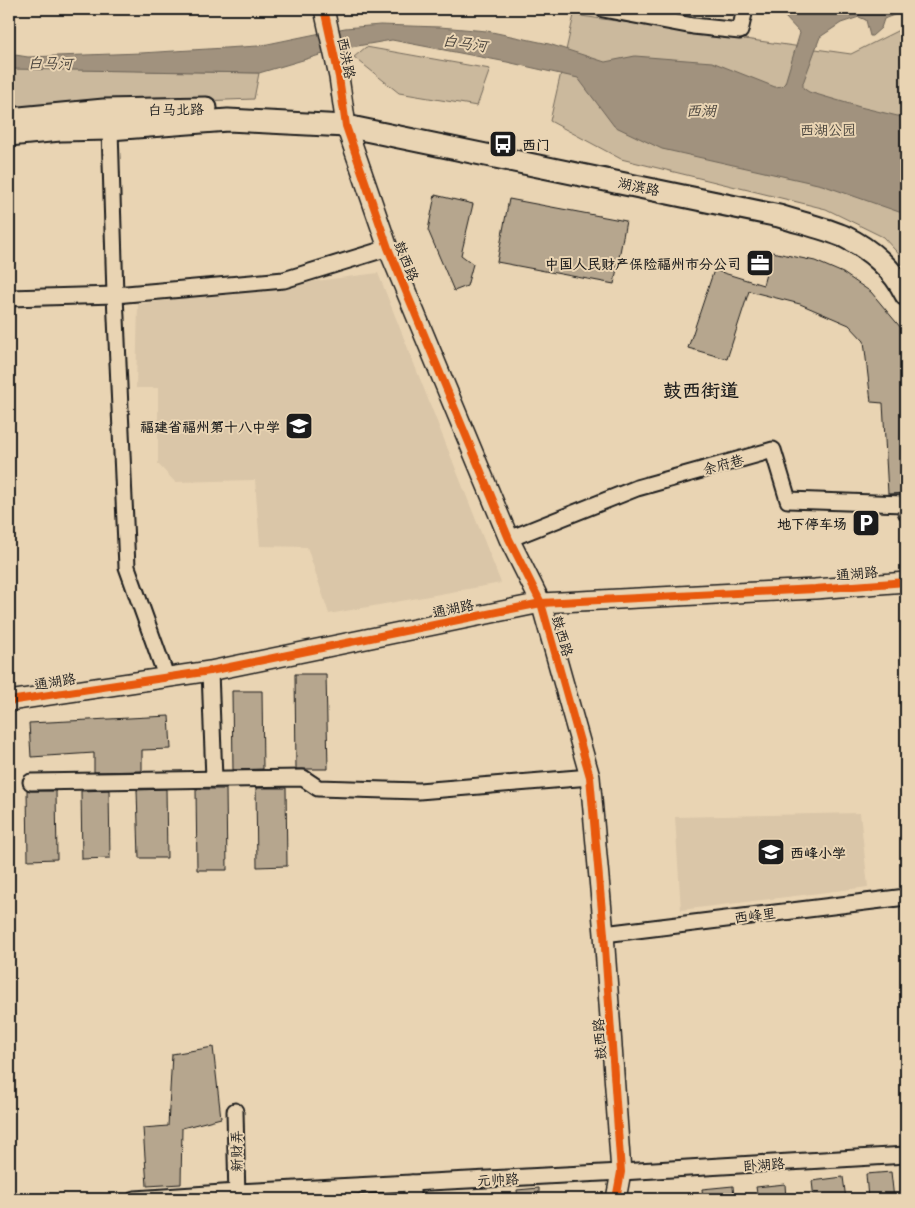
<svg xmlns="http://www.w3.org/2000/svg" width="915" height="1208" viewBox="0 0 915 1208" font-family="'Playpen Sans','LXGW WenKai TC',sans-serif">
<style>
.built{fill:#dac6a8}
.green{fill:#cbb99d;stroke:#746a5c}
.water{fill:#a1927e;stroke:#6c6357}
.building{fill:#b6a68e;stroke:#1c1c1c}
.lines{fill:none;stroke-linecap:round;stroke-linejoin:round}
.minor-casing{stroke:#1c1c1c;stroke-width:19}
.tertiary-casing{stroke:#1c1c1c;stroke-width:22}
.secondary-casing{stroke:#1c1c1c;stroke-width:25}
.minor{stroke:#e9d4b3;stroke-width:15}
.tertiary{stroke:#e9d4b3;stroke-width:19}
.secondary{stroke:#e9d4b3;stroke-width:21}
.cycleway-casing{stroke:#e9d4b3;stroke-width:11}
.cycleway{stroke:#e8590c;stroke-width:8}
.labels{text-anchor:middle;dominant-baseline:central;stroke-width:4;stroke-linejoin:round;paint-order:stroke}
.street-label{font-size:14px;fill:#1c1c1c;stroke:#e9d4b3}
.park-label{font-size:14px;fill:#48433c;stroke:#e9d4b3}
.poi-label{font-size:14px;font-weight:bold;fill:#1c1c1c;stroke:#e9d4b3;text-anchor:end}
.water-label{font-size:15px;font-style:italic;fill:#4b453e;stroke:#e9d4b3}
.district-label{font-size:19px;font-weight:bold;fill:#1c1c1c;stroke:#e9d4b3}
</style>
<rect width="100%" height="100%" fill="#e9d4b3"/>
<filter id="ink" filterUnits="userSpaceOnUse"><feTurbulence type="fractalNoise" baseFrequency=".02" numOctaves="2"/><feDisplacementMap in="SourceGraphic" scale="10" xChannelSelector="R" yChannelSelector="G"/><feConvolveMatrix kernelMatrix="1 2 1 2 8 2 1 2 1" color-interpolation-filters="sRGB"/></filter>
<g filter="url(#ink)">
<g class="built">
<path d="M378 273 501 583 329 614 307 547 260 546 255 480 175 482 158 464V388H136L138 304Z"/>
<path d="M860 813 868 887 681 910 675 817Z"/>
</g>
<g class="green">
<path d="M904 9H906V262L883 237 826 209 621 159 550 121 574 15 851 54 901 29Z"/>
<path d="M366 47 490 69 477 106 399 93 354 57Z"/>
<path d="M9 68 259 73 254 99 9 108Z"/>
</g>
<path class="water" d="M783 9H900C898 15 890 16 884 19L881 28 872 36H870L866 20 859 17 841 23 820 37 803 83V88L809 92 860 107 906 118V217L902 213 822 185 662 149 614 126 578 78 507 62 392 40 340 49 259 73 9 69V54L28 57 141 53 258 46 345 28 380 25 440 27 487 31 549 44 605 62 635 56 712 62 775 87 782 86 785 83 800 33 785 17Z"/>
<g class="building">
<path d="M435 195 473 204 461 255 473 264 467 286 454 291 428 230Z"/>
<path d="M509 199 626 221 614 284 497 262Z"/>
<path d="M772 252 815 261 843 273 871 292 901 328 906 337V493L888 494 883 403 871 402 864 341 849 325 800 304 749 291 727 359 688 348 714 270 763 285Z"/>
<path d="M295 674H326L328 769H296Z"/>
<path d="M232 691H262L263 769 233 770Z"/>
<path d="M169 716 171 749 142 750V771L94 772V753L31 757 29 723Z"/>
<path d="M256 788H286L287 866 257 867Z"/>
<path d="M166 789 167 858H139L137 790Z"/>
<path d="M196 789H226L227 870H197Z"/>
<path d="M27 790 31 791H56L57 859 28 860Z"/>
<path d="M109 790 110 858 82 859 81 791Z"/>
<path d="M213 1047 221 1118 182 1128 181 1184 147 1186 143 1128 168 1126 172 1054Z"/>
<path d="M891 1172 894 1199H868L866 1174Z"/>
<path d="M843 1177 846 1199H814L812 1181Z"/>
<path d="M785 1184 786 1199H758L756 1187Z"/>
<path d="M733 1186 734 1199H703L702 1189Z"/>
<path d="M539 1188V1199H518L517 1190Z"/>
</g>
<g class="lines">
<defs>
<g id="minor">
<path d="M603 9 693 26 740 31 745 9"/>
<path d="M110 129 115 295 127 567 166 676"/>
<path d="M9 298 115 295 284 280 388 248"/>
<path d="M509 539 637 488 773 450 788 500 904 504 906 512"/>
<path d="M210 671 214 779"/>
<path d="M31 782 303 778 318 788 419 791 590 777"/>
<path d="M604 934 906 897"/>
<path d="M235 1111 237 1199"/>
<path d="M412 1183V1199"/>
<path d="M135 1199 237 1192 621 1172 906 1155"/>
</g>
<g id="tertiary">
<path d="M324 9 339 77 346 126 388 248 509 539 541 603 590 777 604 934 621 1172 616 1199"/>
<path d="M9 701 210 671 541 603 815 589 906 582"/>
</g>
<g id="secondary">
<path d="M9 119 104 110 206 108"/>
<path d="M9 135 60 130 110 129 228 120 346 126 779 216C801 223 825 228 845 237 870 249 894 270 906 295"/>
</g>
</defs>
<use href="#minor" class="minor-casing"/>
<use href="#tertiary" class="tertiary-casing"/>
<use href="#secondary" class="secondary-casing"/>
<use href="#minor" class="minor"/>
<use href="#tertiary" class="tertiary"/>
<use href="#secondary" class="secondary"/>
<defs>
<g id="cycleway">
<path d="M324 9 339 77 346 126 388 248 509 539 541 603 590 777 604 934 621 1172 616 1199"/>
<path d="M9 701 210 671 541 603 815 589 906 582"/>
</g>
</defs>
<use href="#cycleway" class="cycleway-casing"/>
<use href="#cycleway" class="cycleway"/>
</g>
</g>
<defs>
<symbol id="bus-square" viewBox="-11 -11 22 22"><rect x="-9" y="-9" width="18" height="18" rx="4" fill="#1c1c1c" stroke="#e9d4b3"/><path d="M-5-6H5V4H4V6H2V4H-2V6H-4V4H-5ZM-3.5-4V0h7V-4ZM-3.5 1.2v1.5H-2V1.2ZM2 1.2v1.5H3.5V1.2Z" fill="#fff"/></symbol>
<symbol id="office-square" viewBox="-11 -11 22 22"><rect x="-9" y="-9" width="18" height="18" rx="4" fill="#1c1c1c" stroke="#e9d4b3"/><path d="M-6-3h4V-5.5h4V-3h4V5H-6ZM-1-4.5V-3h2v-1.5ZM-6 0V1H6V0Z" fill="#fff"/></symbol>
<symbol id="school-square" viewBox="-11 -11 22 22"><rect x="-9" y="-9" width="18" height="18" rx="4" fill="#1c1c1c" stroke="#e9d4b3"/><path d="M0-5L7-2L0 1L-7-2ZM-4 1L0 2.5L4 1V4Q0 6-4 4Z" fill="#fff"/></symbol>
<symbol id="parking-square" viewBox="-11 -11 22 22"><rect x="-9" y="-9" width="18" height="18" rx="4" fill="#1c1c1c" stroke="#e9d4b3"/><path d="M-3.5-5.5H1a3.5 3.5 0 0 1 0 7H-1V5.5H-3.5ZM-1-3.4V-.6H.8a1.4 1.4 0 0 0 0-2.8Z" fill="#fff"/></symbol>
</defs>
<g fill-rule="evenodd">
<use href="#bus-square" x="487" y="128" width="32" height="32"/>
<use href="#office-square" x="744" y="247" width="32" height="32"/>
<use href="#school-square" x="283" y="410" width="32" height="32"/>
<use href="#parking-square" x="850" y="507" width="32" height="32"/>
<use href="#school-square" x="755" y="836" width="32" height="32"/>
</g>
<g class="labels">
<g class="street-label">
<text transform="translate(347 58) rotate(79)">西洪路</text>
<text transform="translate(176 109) rotate(-1)">白马北路</text>
<text transform="translate(639 186) rotate(12)">湖滨路</text>
<text transform="translate(407 261) rotate(68)">鼓西路</text>
<text transform="translate(723 464) rotate(-15)">余府巷</text>
<text transform="translate(857 573) rotate(-5)">通湖路</text>
<text transform="translate(453 608) rotate(-12)">通湖路</text>
<text transform="translate(563 636) rotate(74)">鼓西路</text>
<text transform="translate(55 681) rotate(-9)">通湖路</text>
<text transform="translate(755 915) rotate(-7)">西峰里</text>
<text transform="translate(599 1039) rotate(-94)">鼓西路</text>
<text transform="translate(236 1151) rotate(-91)">新财弄</text>
<text transform="translate(764 1164) rotate(-4)">卧湖路</text>
<text transform="translate(498 1179) rotate(-3)">元帅路</text>
</g>
<g class="park-label">
<text x="828" y="129">西湖公园</text>
</g>
<g class="poi-label">
<text x="522" y="144" text-anchor="start">西门</text>
<text x="741" y="263">中国人民财产保险福州市分公司</text>
<text x="280" y="426">福建省福州第十八中学</text>
<text x="847" y="523">地下停车场</text>
<text x="790" y="852" text-anchor="start">西峰小学</text>
</g>
<g class="water-label">
<text transform="translate(465 42) rotate(8)">白马河</text>
<text transform="translate(50 62) rotate(1)">白马河</text>
<text x="701" y="109">西湖</text>
</g>
<g class="district-label">
<text x="701" y="389">鼓西街道</text>
</g>
</g>
<rect width="915" height="1208" fill="none" stroke="#e9d4b3" stroke-width="30"/>
<rect x="15" y="15" width="885" height="1178" fill="none" stroke="#1c1c1c" stroke-width="2" filter="url(#ink)"/>
</svg>
